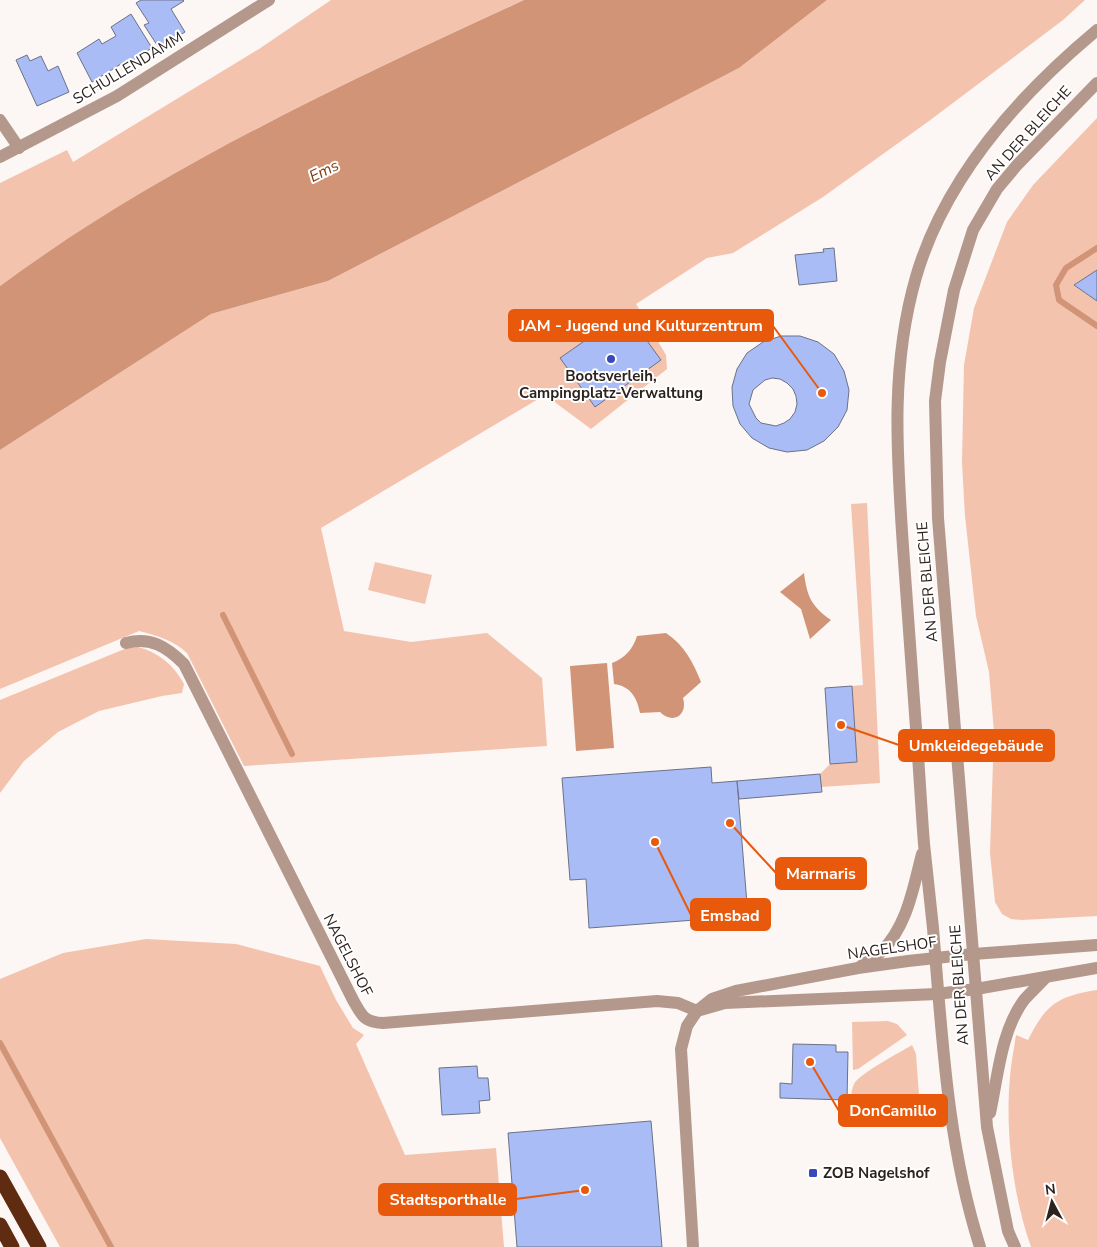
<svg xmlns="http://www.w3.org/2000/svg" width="1097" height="1247" viewBox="0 0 1097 1247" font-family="'Nunito Sans',sans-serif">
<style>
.green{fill:#f3c3ad}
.water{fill:#d19477}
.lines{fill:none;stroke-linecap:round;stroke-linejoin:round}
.stream{stroke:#d19477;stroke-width:6}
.building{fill:#aabcf5;stroke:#6b7287;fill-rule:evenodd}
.minor{stroke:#b3988b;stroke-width:12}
.highway{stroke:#602c11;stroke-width:15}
.poi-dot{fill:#3749bb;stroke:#fff;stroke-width:2}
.labels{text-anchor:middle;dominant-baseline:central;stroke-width:4;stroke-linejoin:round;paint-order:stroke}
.street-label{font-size:15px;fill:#2c221e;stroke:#fff}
.poi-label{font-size:15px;font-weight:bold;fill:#2c221e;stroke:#fff}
.water-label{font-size:16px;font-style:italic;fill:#853b10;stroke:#fff}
.leader{fill:none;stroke:#e8590c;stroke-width:2}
.callout-dot{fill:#e8590c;stroke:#fff;stroke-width:2}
.callout{fill:#e8590c;stroke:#e8590c;stroke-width:2}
.callout-label{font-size:16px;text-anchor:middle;font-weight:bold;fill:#fff}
</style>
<rect width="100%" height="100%" fill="#fcf6f4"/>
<g class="green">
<path d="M331 0H524C343 83 160 168 0 286V183L67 150 73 162 259 49Z"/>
<path d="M827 0H1085L1063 20 929 121 823 197 733 253 707 258 636 304 666 355 667 369 591 429 545 395 321 528 344 631 411 642 487 633 542 678 547 746 244 766 187 653C173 640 158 636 139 631L0 689V450L211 314 328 281 739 68Z"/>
<path d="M1097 118V270L1074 285 1097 301V916L1022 920 1011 919 1002 914 995 902 990 853 994 732 989 672 976 616 965 516 962 462 964 365 974 308 1007 222 1033 185Z"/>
<path d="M867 503 880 783 821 787 820 774 830 764 857 762 852 686 863 685 851 504Z"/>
<path d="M375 562 432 575 425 604 368 590Z"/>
<path d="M138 647C158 652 174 665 184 684L182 693 162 696 99 711 58 732 24 761 0 793V700L127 648Z"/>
<path d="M146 939 236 944 320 966 336 1000 353 1028 364 1035 356 1044 405 1155 496 1148 504 1247H60L0 1138V979L63 953Z"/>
<path d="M1097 990V1247H1031C1013 1196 1005 1131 1010 1077 1011 1063 1014 1049 1016 1035L1028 1040C1046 1004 1058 996 1097 990Z"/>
<path d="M888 1021 897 1024 907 1035 858 1069 853 1070 852 1022Z"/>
<path d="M912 1045 916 1054 920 1109 910 1116 905 1117C891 1106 872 1112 855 1111 851 1104 850 1092 854 1084 860 1073 899 1053 912 1045Z"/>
</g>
<g class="water">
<path d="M524 0H827L739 68 328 281 211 314 0 450V286C160 168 344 83 524 0Z"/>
<path d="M804 573C807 596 811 606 831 620L810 639 801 609 780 592Z"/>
<path d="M666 633C685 646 693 662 701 682L683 698C688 715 673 725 660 712L640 713C637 697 630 686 614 684L612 663C625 658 633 649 637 636Z"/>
<path d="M607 663 614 748 576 751 570 666Z"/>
</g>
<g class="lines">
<g class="stream">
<path d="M1097 248 1066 268 1056 285 1059 300 1097 326"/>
<path d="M223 615 292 754"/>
<path d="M0 1043 111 1247"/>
</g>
</g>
<g class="building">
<path d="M141 0H183L184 1 171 9 185 32 159 48 144 25 149 23 136 3Z"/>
<path d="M131 14 152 48 126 65 124 62 92 82 77 53 99 39 102 44 116 36 111 27Z"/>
<path d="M27 55 30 61 41 56 48 71 58 66 69 92 37 106 16 60Z"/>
<path d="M834 248 837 281 799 285 795 255 824 252 823 249Z"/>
<path d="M1097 270V301L1074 285Z"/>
<path d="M626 312 661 360 595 407 560 358Z"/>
<path d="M781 336H800L818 342 834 354 844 371 849 390 847 410 838 427 824 441 807 450 787 452 769 448 752 438 740 424 733 406 732 387 737 369 747 353 763 342ZM772 378 780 379 787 383 793 389 796 396 797 404 795 412 790 419 784 423 776 426 761 423 756 418 749 404 753 390 765 380Z"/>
<path d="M852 686 857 762 830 764 825 688Z"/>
<path d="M711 767 712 783 737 781 748 916 589 928 586 879 570 880 562 778Z"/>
<path d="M820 774 822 792 739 799 737 781Z"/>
<path d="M793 1044 836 1045V1052H848L847 1100 780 1098V1083L792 1084Z"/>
<path d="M477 1066 478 1078H488L490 1100 479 1101 480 1113 442 1115 439 1068Z"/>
<path d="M651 1121 662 1247H517L508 1133Z"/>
</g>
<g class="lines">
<g class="minor">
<path d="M0 120 19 148"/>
<path d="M0 157 117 96 269 0"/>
<path d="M126 643C150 636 167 647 184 664L353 1000C362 1016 364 1022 383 1023L657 1001 678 1003 697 1011 725 1003 937 994 976 989 1097 968"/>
<path d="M861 966C867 962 874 958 880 953 907 927 913 889 922 854"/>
<path d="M990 1113C998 1076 1001 1031 1024 1000 1031 992 1039 985 1046 977"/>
<path d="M693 1247 681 1049 687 1026 697 1011 712 999 736 991 858 968 908 961 973 954 1097 945"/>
<path d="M980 1247C947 1144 942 1035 933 928 930 900 927 872 924 844 921 805 919 766 916 728 912 667 907 607 903 547 897 455 890 367 916 277 945 177 1019 95 1097 30"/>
<path d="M1015 1247 1008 1231 987 1127 938 518 935 401 940 362 954 290 973 230 997 189 1017 165 1097 83"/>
</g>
<g class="highway">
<path d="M0 1177 39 1247"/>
<path d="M0 1225 12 1247"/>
</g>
</g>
<g class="poi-dot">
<circle cx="611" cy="359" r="5"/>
<rect x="808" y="1168" width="10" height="10" rx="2.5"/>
</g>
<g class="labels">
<g class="street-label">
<text transform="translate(128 68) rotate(-31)">SCHULLENDAMM</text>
<text transform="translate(1028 133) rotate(-48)">AN DER BLEICHE</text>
<text transform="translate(927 582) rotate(-95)">AN DER BLEICHE</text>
<text transform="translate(892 948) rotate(-8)">NAGELSHOF</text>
<text transform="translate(348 955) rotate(63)">NAGELSHOF</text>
<text transform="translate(959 985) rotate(-94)">AN DER BLEICHE</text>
</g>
<g class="poi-label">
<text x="611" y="376">Bootsverleih,<tspan x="611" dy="17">Campingplatz-Verwaltung</tspan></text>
<text x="823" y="1173" text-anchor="start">ZOB Nagelshof</text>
</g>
<g class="water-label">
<text transform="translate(324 171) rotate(-26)">Ems</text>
</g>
</g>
<path class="leader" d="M822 393L773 326M841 725L899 745M730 823L776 873M655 842L691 915M810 1062L839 1111M585 1190L516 1199"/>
<g class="callout-dot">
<circle cx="822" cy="393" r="5"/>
<circle cx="841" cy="725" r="5"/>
<circle cx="730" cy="823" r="5"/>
<circle cx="655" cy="842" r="5"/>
<circle cx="810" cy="1062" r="5"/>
<circle cx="585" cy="1190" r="5"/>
</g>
<g class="callout">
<rect x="509" y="310" width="264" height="31" rx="5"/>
<rect x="899" y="730" width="155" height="31" rx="5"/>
<rect x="776" y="858" width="90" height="31" rx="5"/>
<rect x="691" y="899" width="79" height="31" rx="5"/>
<rect x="839" y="1095" width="108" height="31" rx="5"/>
<rect x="379" y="1184" width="137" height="31" rx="5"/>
</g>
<g class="callout-label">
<text x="641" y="331">JAM - Jugend und Kulturzentrum</text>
<text x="976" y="751">Umkleidegebäude</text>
<text x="821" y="879">Marmaris</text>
<text x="730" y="921">Emsbad</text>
<text x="893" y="1116">DonCamillo</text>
<text x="448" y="1205">Stadtsporthalle</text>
</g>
<g transform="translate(1052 1202) rotate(353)" stroke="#ffffff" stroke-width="4" paint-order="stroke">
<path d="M0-4L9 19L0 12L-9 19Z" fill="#2c221e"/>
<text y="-8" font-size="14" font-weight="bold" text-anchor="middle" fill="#2c221e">N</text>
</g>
</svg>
